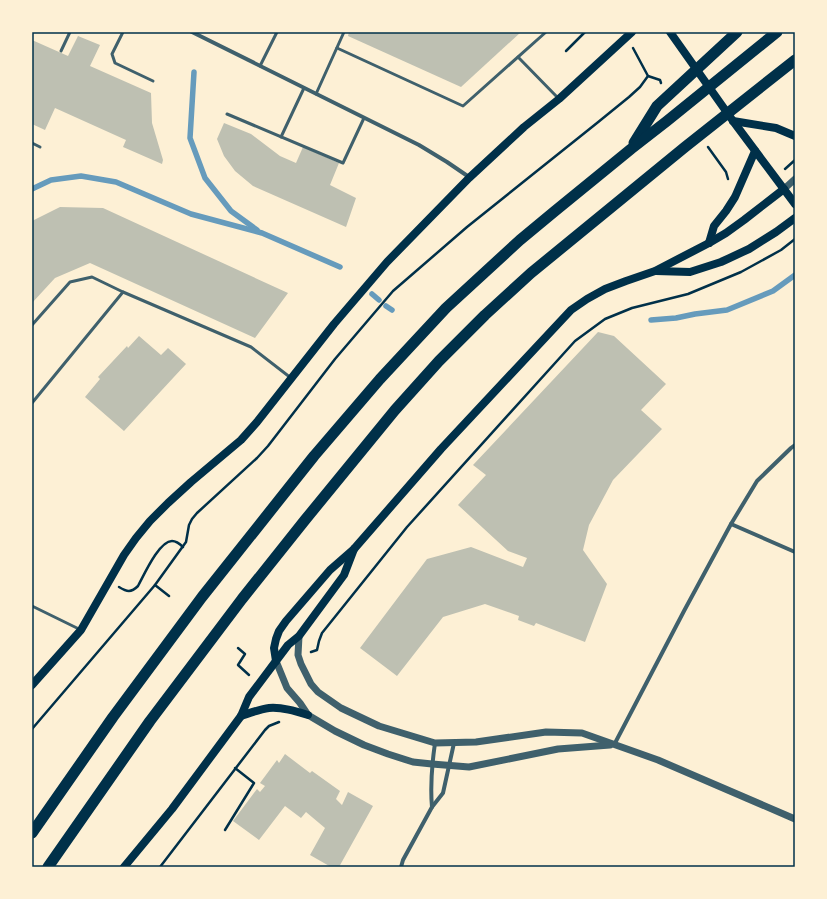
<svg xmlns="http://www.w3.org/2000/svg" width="827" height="899" viewBox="0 0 827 899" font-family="Barlow,sans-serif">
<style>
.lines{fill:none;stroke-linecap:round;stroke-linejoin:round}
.stream{stroke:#669bbc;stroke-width:5.5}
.building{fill:#bec0b2}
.path{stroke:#003049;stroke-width:2.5}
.service{stroke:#3f606c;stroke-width:3}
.minor{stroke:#3f606c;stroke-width:4}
.tertiary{stroke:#3f606c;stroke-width:7}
.secondary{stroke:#003049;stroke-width:8}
.trunk{stroke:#003049;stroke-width:11}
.neatline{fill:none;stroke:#003049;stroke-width:1.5}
</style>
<rect width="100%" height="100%" fill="#fdf0d5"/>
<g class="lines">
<g class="stream">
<path d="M194 72 190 138 205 178 231 211 257 230"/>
<path d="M32 189 51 180 81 176 116 182 191 214 262 233 340 267"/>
<path d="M372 294 379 300"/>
<path d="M386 306 392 310"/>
<path d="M651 320 676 318 695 314 727 310 773 291 795 275"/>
</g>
</g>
<g class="building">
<path d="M349 32H521L461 87 348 36Z"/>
<path d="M78 36 100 45 90 66 151 93 152 123 163 160 162 164 123 147 126 140 55 108 45 130 32 124V40L68 56Z"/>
<path d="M224 123 251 134 280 156 296 163 303 147 339 163 330 185 356 198 346 227 253 186 235 171 224 156 217 139Z"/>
<path d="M60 207 103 208 288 293 255 338 90 263 55 278 32 303V221Z"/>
<path d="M598 332 614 336 666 384 641 410 662 429 613 480 589 525 583 550 607 584 585 642 536 623 534 626 518 620 519 616 485 604 443 617 397 676 360 648 427 559 471 547 523 567 527 558 508 551 458 505 486 475 473 465Z"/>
<path d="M139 336 161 355 168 348 186 364 124 431 85 397 100 379 98 377 127 346 128 348Z"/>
<path d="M285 754 310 773 312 771 340 791 336 799 342 805 348 792 373 806 339 867H331L310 855 325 828 306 812 301 818 285 806 259 840 233 821 257 789 260 792 265 786 260 783 277 760 279 763Z"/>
</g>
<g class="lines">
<g class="path">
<path d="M633 48 648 76 660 80 661 83"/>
<path d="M566 51 585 32"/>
<path d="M708 147 726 172 728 179"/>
<path d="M785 169 795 160"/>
<path d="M119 587C127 592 131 593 138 586 144 575 159 541 172 541 176 541 180 544 183 547"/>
<path d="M169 596 155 585 186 542 189 525 192 519 197 513 257 458 268 446 335 359 393 291 467 227 597 123 629 97 640 87 648 76"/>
<path d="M238 648 245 654 238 665 249 675"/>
<path d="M311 652 317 650 319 641 322 633 407 527 575 341 605 319 632 308 688 294 741 272 781 250 795 239"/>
<path d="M32 729 155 585"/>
<path d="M225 830 254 783 235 768"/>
<path d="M160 867 265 730 269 726 279 722"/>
</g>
<g class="service">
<path d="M123 32 112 54 115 63 153 81"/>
<path d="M337 48 463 106 546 32"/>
<path d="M61 51 70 32"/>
<path d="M518 57 559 99"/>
<path d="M260 66 277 32"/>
<path d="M316 94 344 32"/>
<path d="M227 114 343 163 364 118"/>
<path d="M281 137 304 88"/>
<path d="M32 143 40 147"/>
<path d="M32 325 70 282 92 277 123 292 251 347 291 378"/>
<path d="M32 403 123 292"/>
<path d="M32 606 81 630"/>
</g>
<g class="minor">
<path d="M192 32 419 145 447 162 469 177"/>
<path d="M731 524 795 552"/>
<path d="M614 745 684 611 731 524 757 481 791 448 795 445"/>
<path d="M432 807C430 785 432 764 435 743"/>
<path d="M401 867 403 860 432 807 443 793 454 743"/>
</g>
<g class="tertiary">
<path d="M784 189 795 179"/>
<path d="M299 636 298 655 301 664 311 684 318 692 341 708 379 726 435 743 476 742 546 732 582 733 658 760 795 819"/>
<path d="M276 661 287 688 300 703 308 715 335 731 364 745 388 754 413 762 432 764 469 767 558 749 610 745"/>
</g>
<g class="secondary">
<path d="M670 32 733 121 795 204"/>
<path d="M733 121 776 128 795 136"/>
<path d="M709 243 714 226 726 211 735 197 755 151"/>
<path d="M656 271 690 272 721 262 749 249 776 232 795 218"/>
<path d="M276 661 274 648 276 639 279 631 286 621 330 570 354 549 441 449 571 310 587 299 605 289 626 281 655 271 709 243 726 233 744 220 784 189"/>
<path d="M32 685 81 630 124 555 136 538 150 521 168 503 191 482 241 440 257 422 334 324 387 262 469 178 524 127 559 99 632 32"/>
<path d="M241 716C250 713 260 709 269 708 282 707 295 711 308 715"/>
<path d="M124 867 172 809 241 716 249 697 288 645 299 636 344 575 354 549"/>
</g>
<g class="trunk">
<path d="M634 143 657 106 737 32"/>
<path d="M32 833 113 717 202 597 314 456 380 379 446 308 520 240 555 211 631 149 667 121 777 32"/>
<path d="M48 867 150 721 242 599 305 520 395 410 439 361 485 315 531 273 685 147 795 60"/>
</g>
</g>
<rect width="827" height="899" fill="none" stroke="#fdf0d5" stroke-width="66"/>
<rect x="33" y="33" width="761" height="833" class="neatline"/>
</svg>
